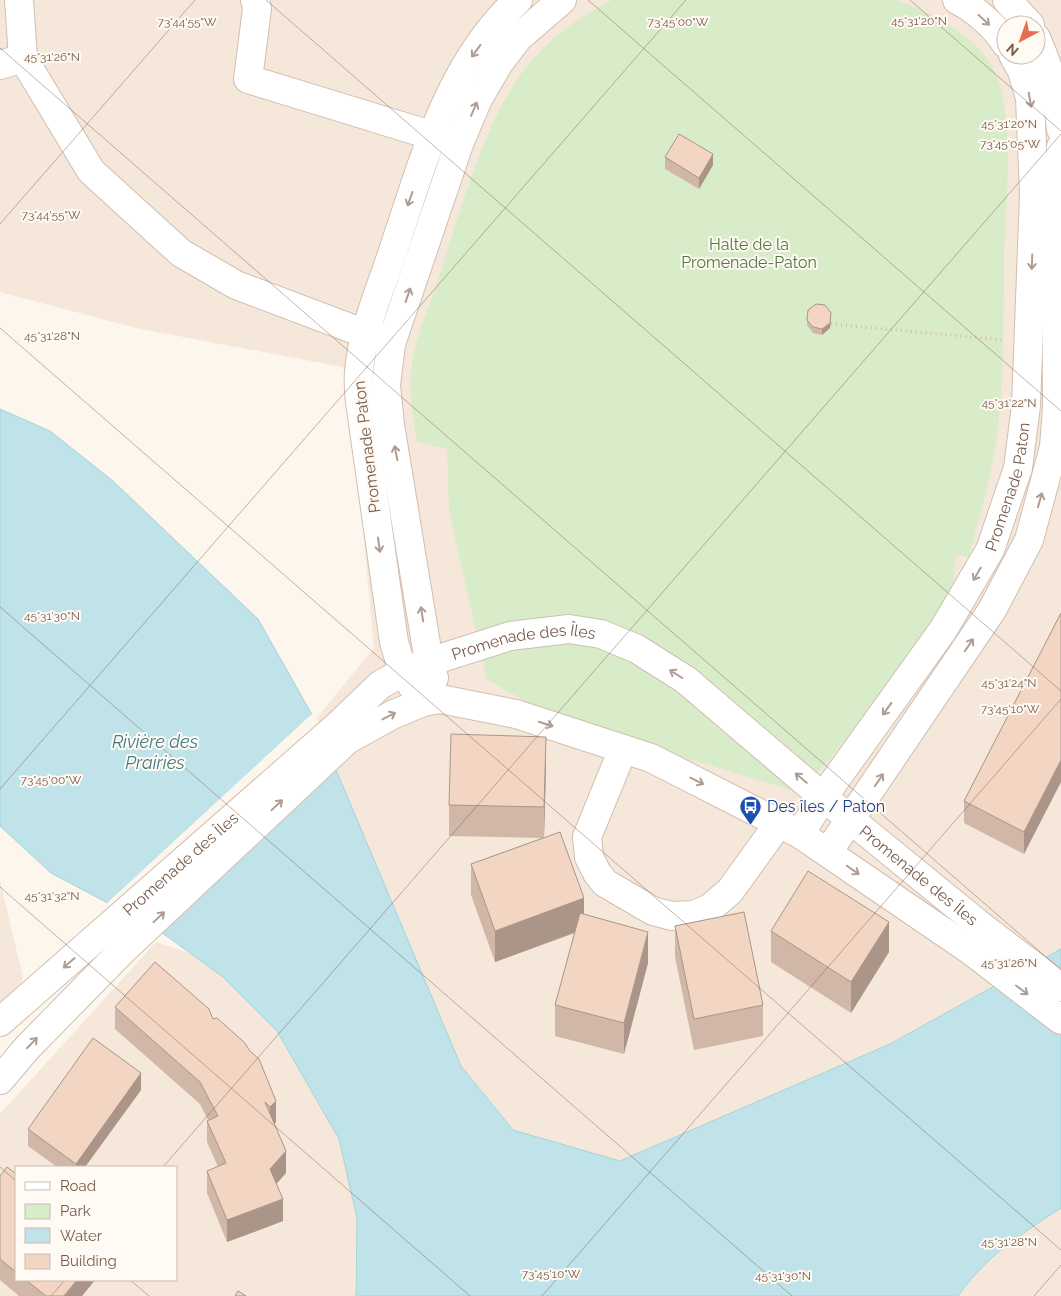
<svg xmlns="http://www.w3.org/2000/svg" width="1061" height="1296" viewBox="0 0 1061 1296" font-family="Raleway,sans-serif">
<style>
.residential{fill:#f5e8da;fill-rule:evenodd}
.green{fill:#d8ecc9}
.water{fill:#bfe3e8;stroke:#a5d3da}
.pier{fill:#fdf6ec}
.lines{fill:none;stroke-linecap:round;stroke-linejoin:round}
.minor-casing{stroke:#d1beb0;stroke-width:30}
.path{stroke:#d9b8a5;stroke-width:3;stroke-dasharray:1 4;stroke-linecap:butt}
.minor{stroke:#fff;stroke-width:28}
.wall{fill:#d1b7a8}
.shaded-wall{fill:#aa9588}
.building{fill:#f3d5c3;stroke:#aa9588}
.oneway{stroke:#af9d94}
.ticks{fill:none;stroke:#7a5c4d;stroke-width:1;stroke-opacity:0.45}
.labels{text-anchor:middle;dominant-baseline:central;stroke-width:4;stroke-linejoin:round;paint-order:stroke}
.park-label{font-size:16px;fill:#537a41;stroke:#fffaf3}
.street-label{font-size:16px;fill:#7a5c4d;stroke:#fffaf3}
.transit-label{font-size:16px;fill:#164399;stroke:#fffaf3;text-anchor:start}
.water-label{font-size:18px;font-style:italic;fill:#437c86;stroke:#fffaf3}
.ticks-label{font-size:12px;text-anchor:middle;fill:#7a5c4d;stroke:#fffaf3;stroke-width:4;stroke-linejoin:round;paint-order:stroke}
</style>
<rect width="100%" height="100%" fill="#fdf6ec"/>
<g class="residential">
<path d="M0 0H1061V949L890 1044 620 1161 513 1130 461 1066 315 720 374 648 348 368 136 328 0 292ZM1006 25H1036V55H1006Z"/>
<path d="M0 880 23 978 6 1017 0 1022Z"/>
<path d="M156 942 190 953 222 976 277 1031 339 1139 357 1218 355 1296H0V1114ZM16 1167H176V1280H16Z"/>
<path d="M1061 1208V1296H958L970 1278 1028 1229Z"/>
</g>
<path class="green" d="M612 0H896C932 13 973 33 993 68 1017 112 1005 211 1004 262 1003 321 1005 378 997 436 991 477 979 517 969 557L956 555 950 614 801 793 656 749 540 709 487 680 449 511 447 449 417 442C412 416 409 390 412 363 416 336 429 307 438 280 460 213 483 123 526 67 548 39 581 16 612 0Z"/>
<path class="water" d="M0 409 50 431 113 481 258 619 315 720 461 1066 513 1130 620 1161 890 1044 1061 949V1208C1024 1232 983 1259 958 1296H356L357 1218 339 1139 277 1031 223 977 157 929 51 873 0 826Z"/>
<path class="pier" d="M314 712 337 766 157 932 106 904Z"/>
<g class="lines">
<defs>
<g id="minor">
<path d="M19 0 23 58 91 171 181 253 236 285 382 340"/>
<path d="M255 0 257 9 248 79 450 141"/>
<path d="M957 0C975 9 996 27 1006 44"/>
<path d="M1007 0 1030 25"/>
<path d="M1036 38C1049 67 1058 96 1061 129"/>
<path d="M0 65 23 58"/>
<path d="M434 678 429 662 390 425 386 385 391 344 459 144 478 99 499 63 518 38 562 0"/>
<path d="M412 686 403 672 394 642 360 402C359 392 358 382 359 372 362 329 382 286 395 245 424 159 449 63 518 0"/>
<path d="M623 749 587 837 589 857 597 873 605 883 653 911 672 916 693 915 710 908 730 891 779 823"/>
<path id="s1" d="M800 834 823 797 943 630 990 550 1018 468 1026 406 1034 194 1030 98 1022 71 1013 55"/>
<path d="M828 852 992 610 1029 540 1054 447 1057 408 1056 193 1061 147"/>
<path id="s2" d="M0 1022 335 728 380 685 403 672 429 662 510 636 569 629 601 634 637 649 686 680 823 797 986 930 1061 987"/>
<path d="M0 1080 27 1048 123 950 347 740 392 715 423 702 440 699 516 714 651 758 800 834 970 950 1061 1020"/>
</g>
</defs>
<use href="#minor" class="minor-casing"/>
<path class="path" d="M831 324 1004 340"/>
<use href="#minor" class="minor"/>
</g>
<g class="wall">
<path d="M665 157 713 165 699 189 665 169Z"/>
<path d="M831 319 830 328 822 335 813 333 807 325V320Z"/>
<path d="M1061 613 1024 854 964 823V801Z"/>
<path d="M546 768 544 837 584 915 648 963 624 1054 555 1036V1005L575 933 495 962 471 895V864L542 838 449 836V805Z"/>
<path d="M675 926 763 1005V1036L694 1050 675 957Z"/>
<path d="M771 931 889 952 851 1013 771 962Z"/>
<path d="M115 1007 213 1019 259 1059 276 1122 274 1124 286 1173 276 1184 283 1221 227 1242 207 1193V1171L218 1167 207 1142V1121L208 1120 200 1104 115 1029Z"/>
<path d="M141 1090 85 1167H57L28 1146V1129Z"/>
<path d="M16 1174V1280H95L82 1296H19L0 1280V1176Z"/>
</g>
<g class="shaded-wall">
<path d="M713 154V165L699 189V178Z"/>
<path d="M831 313 830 328 822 335V329Z"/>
<path d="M546 737V768L544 838V807Z"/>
<path d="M1061 760V782L1024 854V832Z"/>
<path d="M584 898V929L495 962V931Z"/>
<path d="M889 922V952L851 1013V982Z"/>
<path d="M648 932V963L624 1054V1023Z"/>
<path d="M141 1073V1090L85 1167H76V1164Z"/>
<path d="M276 1101V1122L270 1129V1107Z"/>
<path d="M286 1151V1173L270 1191V1169Z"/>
<path d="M283 1199V1221L227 1242V1220Z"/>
<path d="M77 1280H95L82 1296H64Z"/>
</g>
<g class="building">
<path d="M679 134 713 154 699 178 665 157Z"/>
<path d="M816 304 825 305 831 313 830 323 822 329 813 327 807 320 808 310Z"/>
<path d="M1061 613V760L1024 832 964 801Z"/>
<path d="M451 734 546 737 544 807 449 805Z"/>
<path d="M560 832 584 898 495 931 471 864Z"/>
<path d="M808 871 889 922 851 982 771 931Z"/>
<path d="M744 912 763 1005 694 1019 675 926Z"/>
<path d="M580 913 648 932 624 1023 555 1005Z"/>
<path d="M155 962 209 1009 213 1019 217 1018 245 1043 249 1050 259 1059 276 1101 270 1107 265 1102 286 1151 270 1169 283 1199 227 1220 207 1171 226 1163 207 1121 218 1116 200 1082 115 1007Z"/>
<path d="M93 1038 141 1073 76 1164 28 1129Z"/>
<path d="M7 1167 16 1174V1272L0 1259V1176Z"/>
<path d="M26 1280H77L64 1296H46Z"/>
<path d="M238 1291 246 1296H235Z"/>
</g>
<defs><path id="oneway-shaft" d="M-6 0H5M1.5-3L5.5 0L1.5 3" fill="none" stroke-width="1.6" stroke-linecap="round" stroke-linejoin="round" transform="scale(1.25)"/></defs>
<g class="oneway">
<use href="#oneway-shaft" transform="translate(984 20) rotate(43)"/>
<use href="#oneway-shaft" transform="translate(476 51) rotate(126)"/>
<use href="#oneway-shaft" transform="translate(1030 100) rotate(80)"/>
<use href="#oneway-shaft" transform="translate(474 109) rotate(-67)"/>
<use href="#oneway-shaft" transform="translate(410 199) rotate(109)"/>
<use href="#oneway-shaft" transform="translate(1032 262) rotate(92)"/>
<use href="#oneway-shaft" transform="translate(408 295) rotate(-71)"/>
<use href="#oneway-shaft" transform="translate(396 453) rotate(-101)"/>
<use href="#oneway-shaft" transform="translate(1040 500) rotate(-74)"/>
<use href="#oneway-shaft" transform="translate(379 545) rotate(82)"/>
<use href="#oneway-shaft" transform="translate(977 574) rotate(120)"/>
<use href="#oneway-shaft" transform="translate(422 614) rotate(-99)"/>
<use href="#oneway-shaft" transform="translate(969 645) rotate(-56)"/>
<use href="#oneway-shaft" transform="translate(676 674) rotate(-148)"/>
<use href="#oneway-shaft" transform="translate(887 709) rotate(126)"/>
<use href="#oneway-shaft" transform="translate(389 716) rotate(-27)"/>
<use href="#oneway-shaft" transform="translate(546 724) rotate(18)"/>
<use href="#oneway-shaft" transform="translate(801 778) rotate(-140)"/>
<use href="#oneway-shaft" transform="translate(879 780) rotate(-56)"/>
<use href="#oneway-shaft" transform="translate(697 781) rotate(27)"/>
<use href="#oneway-shaft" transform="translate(277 805) rotate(-43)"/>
<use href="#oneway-shaft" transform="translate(853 870) rotate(35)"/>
<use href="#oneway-shaft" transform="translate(159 917) rotate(-43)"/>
<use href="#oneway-shaft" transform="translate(69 963) rotate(139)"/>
<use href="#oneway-shaft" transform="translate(1022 990) rotate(37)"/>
<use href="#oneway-shaft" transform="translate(32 1043) rotate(-46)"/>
</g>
<path class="ticks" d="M266 0 1061 691M588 0 1061 411M910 0 1061 131M0 48 1061 970M0 224 195 0M0 328 1061 1250M0 607 792 1296M0 789 686 0M0 887 470 1296M0 1167 16 1181M163 1167 1061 134M130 1280 149 1296M51 1296 65 1280M542 1296 1061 699M1034 1296 1061 1265"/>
<defs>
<symbol id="bus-pin" viewBox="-11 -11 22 30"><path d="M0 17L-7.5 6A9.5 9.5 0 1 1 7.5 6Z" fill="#1a4fb4" stroke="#fffaf3"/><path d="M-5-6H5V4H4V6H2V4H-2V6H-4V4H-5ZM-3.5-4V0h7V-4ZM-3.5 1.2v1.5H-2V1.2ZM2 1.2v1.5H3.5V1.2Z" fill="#fff"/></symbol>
</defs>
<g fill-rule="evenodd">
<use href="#bus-pin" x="738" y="794" width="25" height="34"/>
</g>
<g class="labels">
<g class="park-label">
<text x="749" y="244">Halte de la<tspan x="749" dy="18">Promenade-Paton</tspan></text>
</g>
<g class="street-label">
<text transform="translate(367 447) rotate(-97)">Promenade Paton</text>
<text stroke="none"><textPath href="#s1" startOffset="408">Promenade Paton</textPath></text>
<text stroke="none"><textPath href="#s2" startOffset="660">Promenade des Îles</textPath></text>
<text stroke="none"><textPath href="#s2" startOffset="240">Promenade des Îles</textPath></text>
<text stroke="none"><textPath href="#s2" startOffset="1140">Promenade des Îles</textPath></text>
</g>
<g class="transit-label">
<text x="767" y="806">Des îles / Paton</text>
</g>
<g class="water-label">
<text x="155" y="741">Rivière des<tspan x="155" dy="21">Prairies</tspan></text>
</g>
</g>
<g class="ticks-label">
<text x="919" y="25">45°31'20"N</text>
<text x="187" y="26">73°44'55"W</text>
<text x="678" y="26">73°45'00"W</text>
<text x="52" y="61">45°31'26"N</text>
<text x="1009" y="128">45°31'20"N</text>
<text x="1010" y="148">73°45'05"W</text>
<text x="51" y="219">73°44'55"W</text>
<text x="52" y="340">45°31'28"N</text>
<text x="1009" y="407">45°31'22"N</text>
<text x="52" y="620">45°31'30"N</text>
<text x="1009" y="687">45°31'24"N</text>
<text x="1010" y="713">73°45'10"W</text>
<text x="51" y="784">73°45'00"W</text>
<text x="52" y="900">45°31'32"N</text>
<text x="1009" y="967">45°31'26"N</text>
<text x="1009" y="1246">45°31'28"N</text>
<text x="551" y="1278">73°45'10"W</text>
<text x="783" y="1280">45°31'30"N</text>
</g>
<rect x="15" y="1166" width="162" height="115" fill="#fffaf3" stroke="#cabbb1"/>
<rect x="25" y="1182" width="25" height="8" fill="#ffffff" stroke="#cabbb1"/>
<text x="60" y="1191" font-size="15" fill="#7a5c4d">Road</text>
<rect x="25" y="1204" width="25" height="15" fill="#d8ecc9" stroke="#cabbb1"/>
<text x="60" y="1216" font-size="15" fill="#7a5c4d">Park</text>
<rect x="25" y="1228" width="25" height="15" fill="#bfe3e8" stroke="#cabbb1"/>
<text x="60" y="1241" font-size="15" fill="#7a5c4d">Water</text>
<rect x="25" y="1254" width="25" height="15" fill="#f3d5c3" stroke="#cabbb1"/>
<text x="60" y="1266" font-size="15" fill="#7a5c4d">Building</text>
<g transform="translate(1021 40) rotate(221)"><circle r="24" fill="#fffaf3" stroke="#cabbb1"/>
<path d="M0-4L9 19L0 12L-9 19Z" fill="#e76f51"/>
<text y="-8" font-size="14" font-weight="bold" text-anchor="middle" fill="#7a5c4d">N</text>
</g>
</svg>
